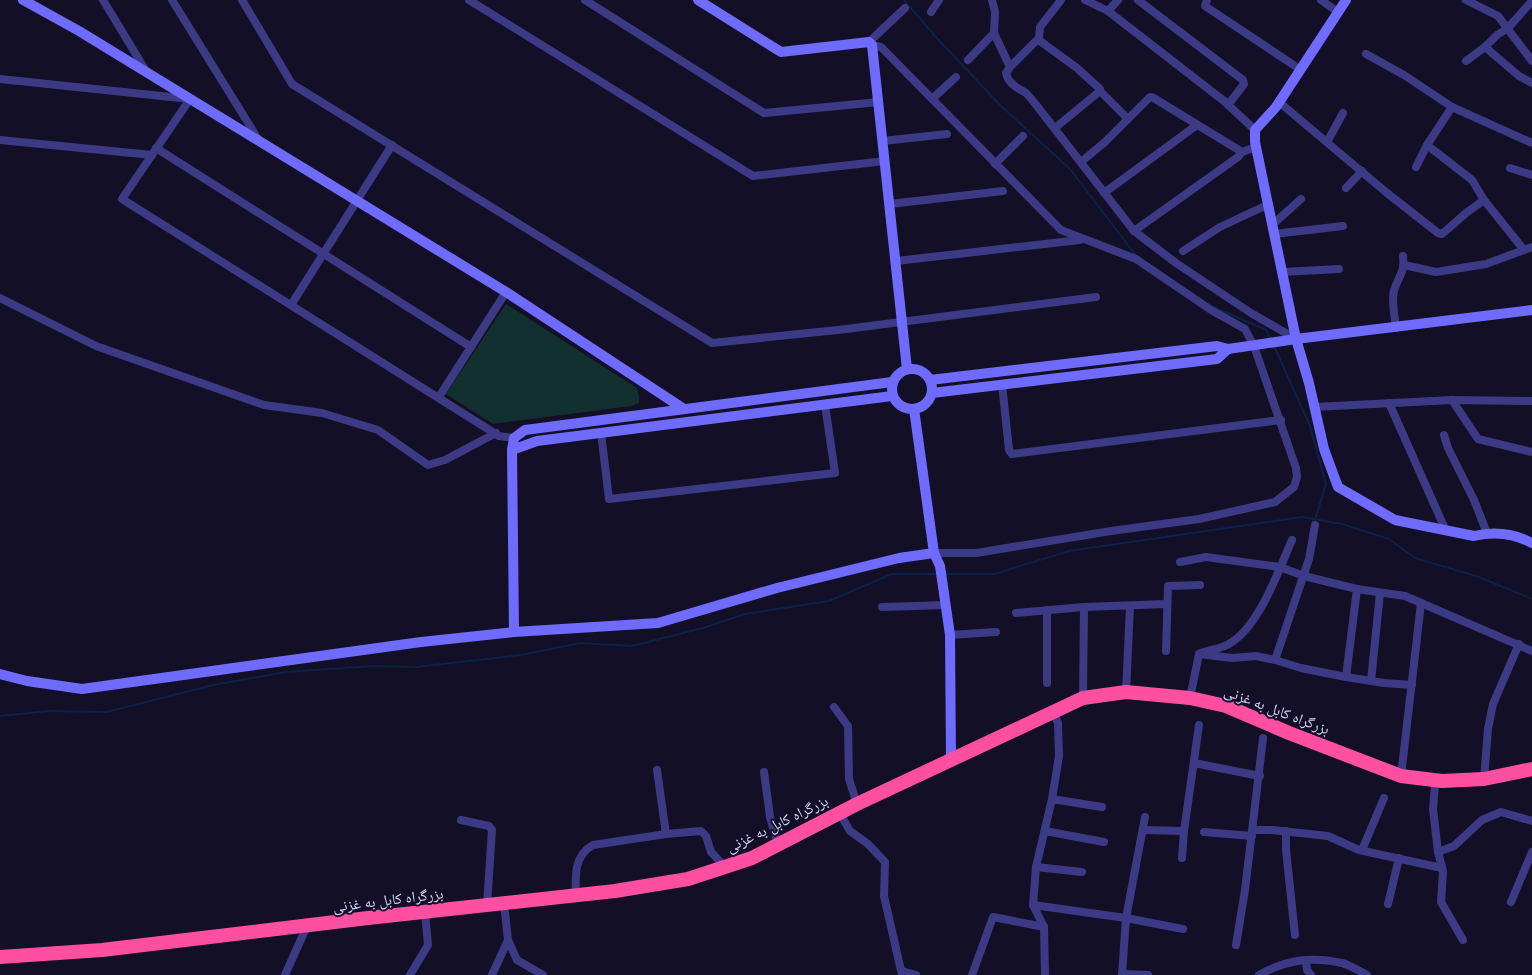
<svg xmlns="http://www.w3.org/2000/svg" width="1532" height="975" viewBox="0 0 1532 975" font-family="Roboto,'Noto Naskh Arabic',sans-serif">
<style>
.green{fill:#12302f}
.lines{fill:none;stroke-linecap:round;stroke-linejoin:round}
.stream{stroke:#0c2248;stroke-width:2}
.street{stroke:#3d3a85;stroke-width:8}
.secondary{stroke:#6f6bff;stroke-width:10}
.highway{stroke:#ff4fa3;stroke-width:14}
.labels{text-anchor:middle;dominant-baseline:central;stroke-width:4;stroke-linejoin:round;paint-order:stroke}
.street-label{font-size:15px;fill:#d9d4ff;stroke:#130f26}
</style>
<rect width="100%" height="100%" fill="#130f26"/>
<path class="green" d="M506 304 637 388 639 396V403L631 406 493 424 446 394Z"/>
<g class="lines">
<g class="stream">
<path d="M904 0 935 36 1000 105 1070 169 1137 257"/>
<path d="M1209 305 1266 330 1271 340"/>
<path d="M1274 346 1310 426 1326 484 1315 520"/>
<path d="M944 574H994L1069 551 1302 517 1342 524 1389 539 1415 558 1479 577 1532 599"/>
<path d="M0 716 49 711 107 712 213 685 286 672 373 666 417 667 521 655 580 643 632 646 703 628 745 614 829 601 892 574H937"/>
</g>
<g class="street">
<path d="M103 0 146 71"/>
<path d="M172 0 258 139"/>
<path d="M242 0 292 84 712 343 838 330 1096 297"/>
<path d="M469 0 753 176 885 161"/>
<path d="M585 0 764 113 879 102"/>
<path d="M992 0 995 12 994 33 1010 67 1006 73C1008 84 1018 88 1026 93 1030 97 1034 102 1037 106L1134 231 1176 263 1251 313 1296 339"/>
<path d="M1085 0 1108 11 1224 101 1255 130"/>
<path d="M1138 0 1243 80 1244 84 1228 105"/>
<path d="M1207 0 1205 6 1301 70"/>
<path d="M1321 0 1338 12"/>
<path d="M1466 0 1498 16 1532 61"/>
<path d="M1108 11 1118 0"/>
<path d="M931 12 939 0"/>
<path d="M1039 38 1040 41 1077 68 1100 89V91L1055 128"/>
<path d="M869 42 905 8"/>
<path d="M1485 47 1519 76 1532 83"/>
<path d="M873 49 877 46 881 47 1061 230 1136 259 1211 310 1245 329 1254 346 1296 468 1297 477 1294 487 1275 502 1199 519 1111 531 976 553H934"/>
<path d="M1366 54 1404 75 1452 107 1532 143"/>
<path d="M968 60 994 33"/>
<path d="M1466 61 1485 47 1497 35 1508 28 1532 1"/>
<path d="M1010 67 1039 38 1040 27 1061 0"/>
<path d="M0 79 190 99 122 199 499 436 514 438"/>
<path d="M1100 91 1128 119"/>
<path d="M932 99 956 77"/>
<path d="M1279 102 1387 193 1438 233 1442 234 1466 213 1484 200"/>
<path d="M0 140 152 155"/>
<path d="M883 141 947 134"/>
<path d="M1327 142 1343 113"/>
<path d="M1427 145 1472 180 1484 200 1524 250"/>
<path d="M156 148 471 347"/>
<path d="M1081 162 1105 142 1150 97H1152L1242 152"/>
<path d="M995 164 1023 136"/>
<path d="M1416 167 1427 145 1452 107"/>
<path d="M1510 168 1532 175"/>
<path d="M1346 188 1362 171"/>
<path d="M1104 193 1197 125"/>
<path d="M890 204 1003 191"/>
<path d="M1272 225 1301 199"/>
<path d="M1134 231 1238 157 1242 152 1256 147"/>
<path d="M1274 234 1343 226"/>
<path d="M1183 251 1220 227 1267 205"/>
<path d="M896 261 1080 240"/>
<path d="M1404 265 1436 272 1486 264 1532 247"/>
<path d="M1282 272 1339 269"/>
<path d="M0 298 96 346 264 405 322 413 378 430 428 465 445 460 496 433"/>
<path d="M291 305 392 145"/>
<path d="M1396 328C1395 317 1391 301 1394 291 1398 276 1405 274 1403 256"/>
<path d="M1002 384 1009 450 1012 454 1281 420"/>
<path d="M439 397 506 292"/>
<path d="M1452 400 1478 439 1532 452"/>
<path d="M1389 403 1446 531"/>
<path d="M1314 407 1452 400 1532 401"/>
<path d="M601 433 609 499 835 473 825 405"/>
<path d="M1444 435 1448 448 1474 500 1487 533"/>
<path d="M1180 562 1206 557 1280 567 1304 576 1357 589 1405 596 1532 651"/>
<path d="M882 607 946 605"/>
<path d="M1047 610V683"/>
<path d="M1016 613 1084 607 1166 604"/>
<path d="M950 635 996 632"/>
<path d="M1166 651 1168 586 1200 585"/>
<path d="M1201 653C1209 650 1219 649 1227 645 1259 629 1278 571 1292 540"/>
<path d="M1199 654 1232 658 1256 656 1275 660 1301 668 1346 677 1384 683 1412 685"/>
<path d="M1275 660 1309 559 1315 525"/>
<path d="M1346 677 1357 589"/>
<path d="M1371 681 1380 593"/>
<path d="M1126 692 1130 606"/>
<path d="M1083 698 1084 607"/>
<path d="M1190 698 1199 654"/>
<path d="M834 707 848 726 849 779 857 804"/>
<path d="M1194 763 1260 776"/>
<path d="M657 770 666 834"/>
<path d="M764 772 770 817 778 844"/>
<path d="M1401 776 1421 603"/>
<path d="M1484 779 1488 729 1493 704 1519 644"/>
<path d="M1441 782 1435 785 1433 809 1438 852 1443 871 1441 902 1463 940"/>
<path d="M1052 799 1102 807"/>
<path d="M839 812 850 831 868 844 885 862 884 896 902 975"/>
<path d="M461 820 489 826 492 830 487 905"/>
<path d="M1143 830 1184 831"/>
<path d="M1253 830H1272L1328 836 1359 850 1442 868"/>
<path d="M1045 831 1104 842"/>
<path d="M1286 831V850L1295 935"/>
<path d="M1204 832 1252 836"/>
<path d="M1362 850 1384 798"/>
<path d="M1438 852 1454 846 1482 820 1501 812 1532 821"/>
<path d="M1182 858 1184 831 1199 725"/>
<path d="M1036 867 1082 872"/>
<path d="M576 895C575 877 574 855 593 845L666 834 701 831 706 836 711 852 725 867"/>
<path d="M1511 902 1532 852"/>
<path d="M504 903 508 940 517 960 543 975"/>
<path d="M1388 904 1399 858"/>
<path d="M1033 905 1126 918 1183 929"/>
<path d="M1236 945 1245 890 1263 738"/>
<path d="M1306 960 1307 970 1311 975"/>
<path d="M902 971 916 975"/>
<path d="M1122 974 1148 975"/>
<path d="M285 975 307 926"/>
<path d="M410 975 428 945 425 912"/>
<path d="M492 975 508 940"/>
<path d="M972 975 993 917 1044 927"/>
<path d="M1045 975 1044 927 1033 905 1036 867 1052 799 1059 756 1058 723 1053 712"/>
<path d="M1122 975 1126 918 1145 817"/>
<path d="M1259 975C1286 960 1311 956 1342 963 1350 965 1359 971 1367 975"/>
</g>
<g class="secondary">
<path d="M23 0 79 31 506 292 684 409"/>
<path d="M698 0 781 52 869 42 872 45 907 369"/>
<path d="M1346 0 1276 107 1255 130V142L1296 339 1309 383 1324 449 1338 487 1395 520 1474 536C1495 531 1513 533 1532 543"/>
<circle cx="912" cy="389" r="20"/>
<path d="M930 380 1217 346 1228 349 1296 339 1532 310"/>
<path d="M932 393 1217 359 1228 349"/>
<path d="M914 409 934 553 940 566 950 635 951 760"/>
<path d="M512 450 537 441 892 396"/>
<path d="M514 632 512 450 514 438 525 430 892 382"/>
<path d="M0 674 27 681 82 689 421 642 514 632 658 623 777 588 899 558 934 553"/>
</g>
<path class="highway" d="M0 957 102 950 368 918 615 891 688 879 752 858 857 804 1083 698 1126 692 1190 698 1226 706 1289 733 1401 776 1442 781 1484 779 1532 769"/>
</g>
<g class="labels">
<g class="street-label">
<text transform="translate(1277 710) rotate(21)">بزرگراه کابل به غزنی</text>
<text transform="translate(777 824) rotate(-26)">بزرگراه کابل به غزنی</text>
<text transform="translate(388 900) rotate(-7)">بزرگراه کابل به غزنی</text>
</g>
</g>
</svg>
